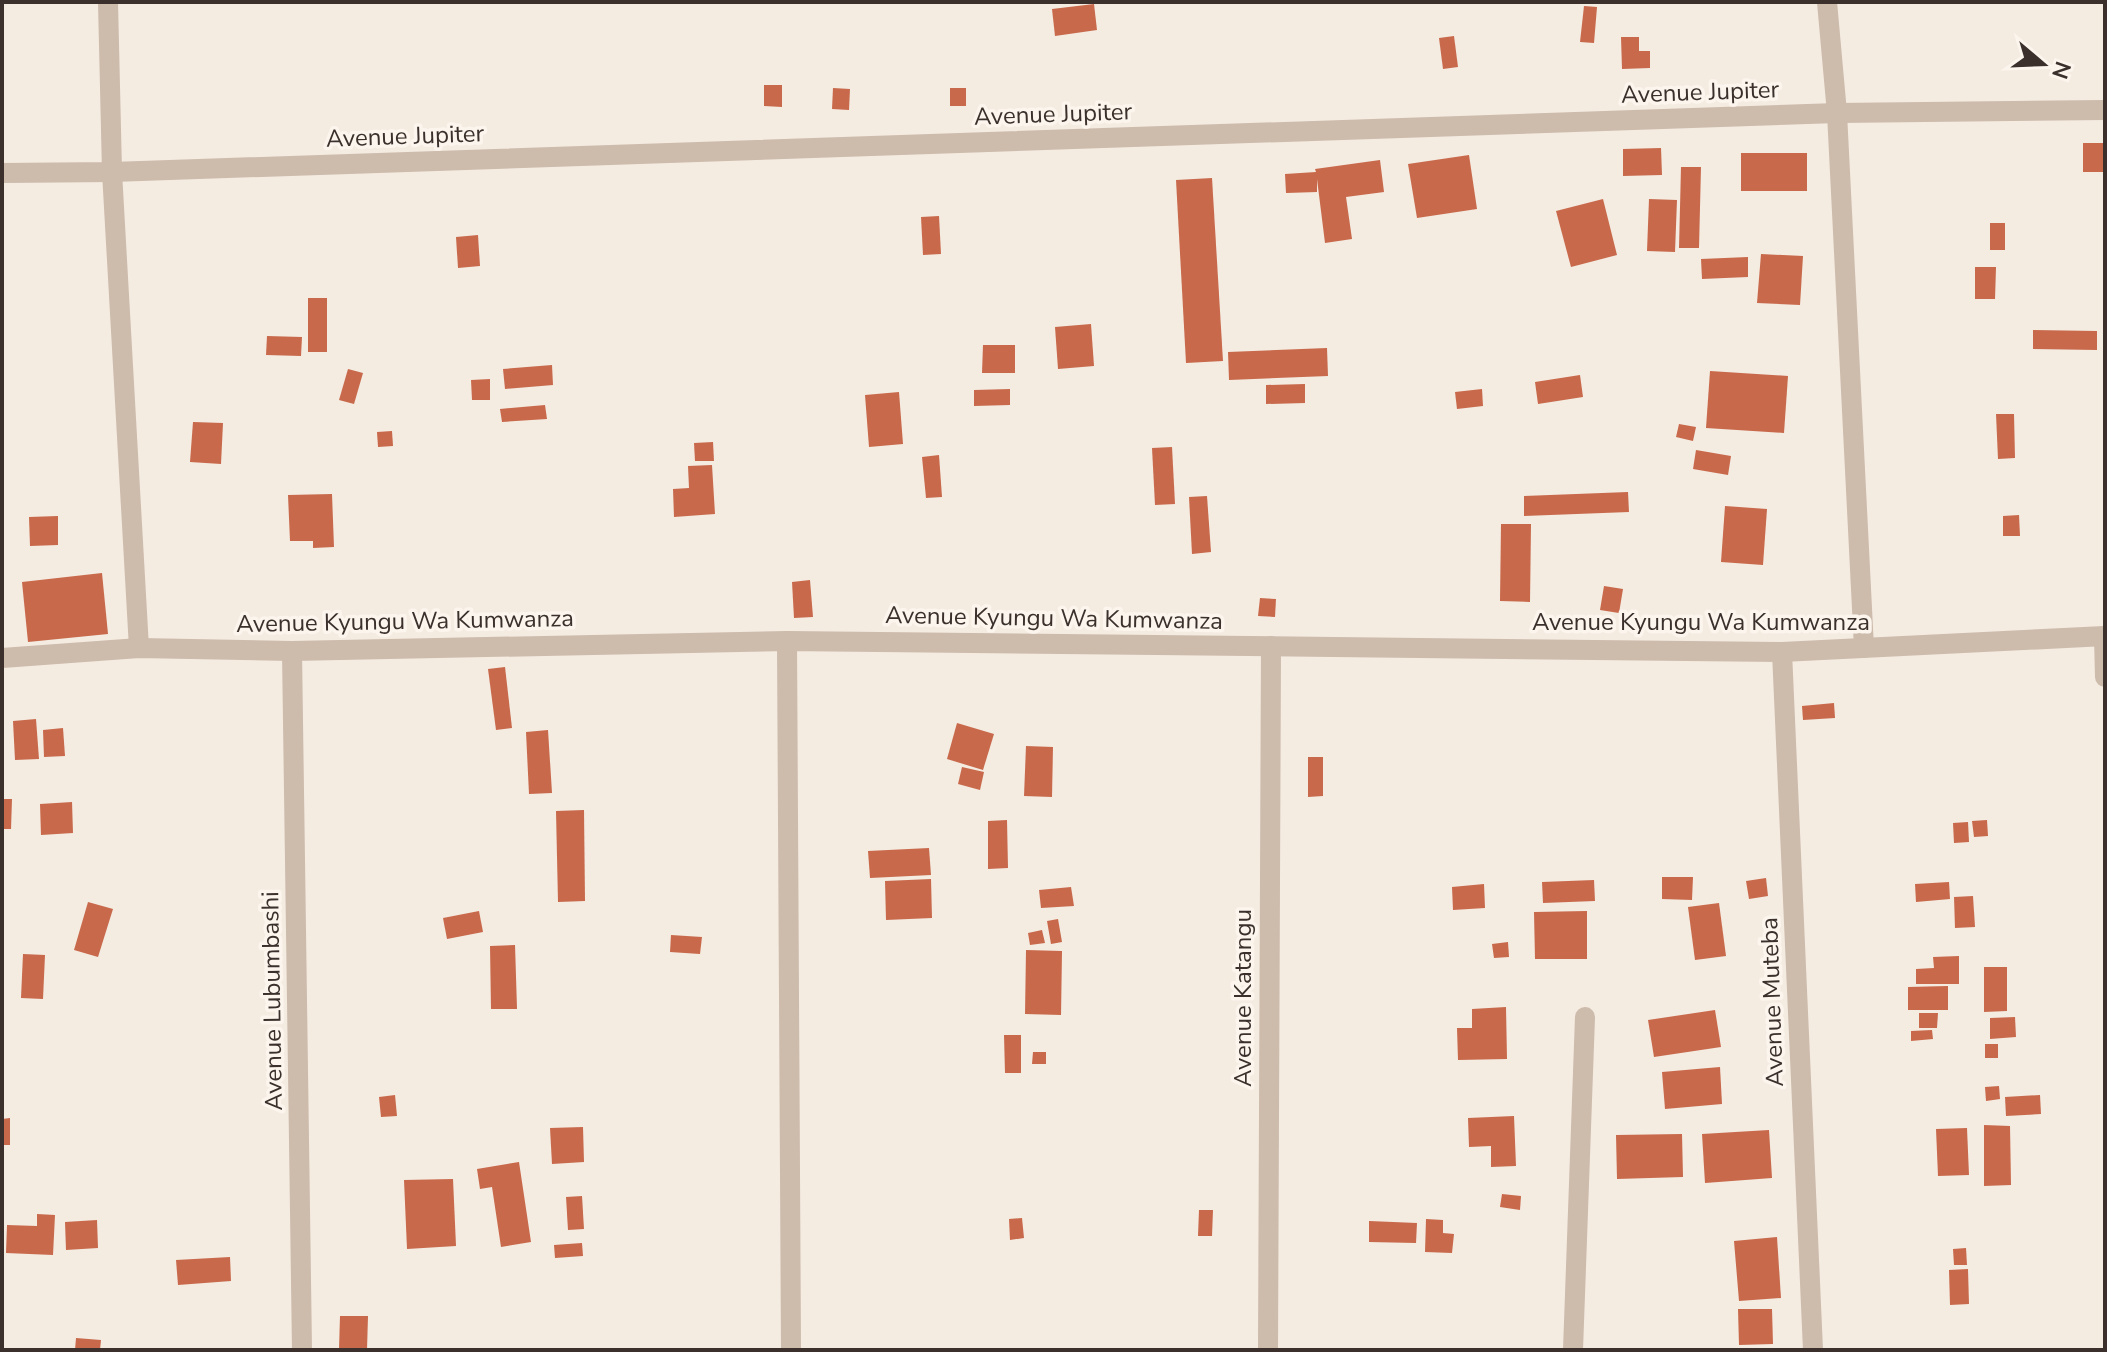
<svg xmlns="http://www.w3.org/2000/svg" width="2107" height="1352" viewBox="0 0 2107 1352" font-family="'Nunito Sans',sans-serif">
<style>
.building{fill:#c8694b}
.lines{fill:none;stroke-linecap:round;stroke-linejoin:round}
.minor{stroke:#cdbbac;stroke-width:20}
.labels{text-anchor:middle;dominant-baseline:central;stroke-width:7;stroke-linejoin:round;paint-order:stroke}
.street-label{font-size:24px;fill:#3b302b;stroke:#fbf5ee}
</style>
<rect width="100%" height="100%" fill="#f4ebe1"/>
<g class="building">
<path d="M1094 4 1097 30 1055 36 1052 9Z"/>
<path d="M1584 6 1597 7 1594 43 1580 42Z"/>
<path d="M1454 36 1458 67 1443 69 1439 38Z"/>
<path d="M1621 37H1639V51H1650V68L1622 69Z"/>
<path d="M764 85H782V107L764 106Z"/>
<path d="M833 88 850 89 849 110 832 109Z"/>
<rect x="950" y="88" width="16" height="18"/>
<rect x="2083" y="143" width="22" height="29"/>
<path d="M1661 148 1662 175 1623 176V149Z"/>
<rect x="1741" y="153" width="66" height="38"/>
<path d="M1469 155 1477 209 1417 218 1408 164Z"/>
<path d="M1380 160 1384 192 1346 197 1352 239 1325 243 1317 179V192L1286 193 1285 174 1316 172 1315 169Z"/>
<path d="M1681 167H1701L1699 248H1679Z"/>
<path d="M1212 178 1223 361 1186 363 1176 180Z"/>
<path d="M1603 199 1617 255 1571 267 1556 211Z"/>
<path d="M1649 199 1677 200 1675 252 1647 251Z"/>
<path d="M939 216 941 254 923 255 921 217Z"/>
<rect x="1990" y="223" width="15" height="27"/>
<path d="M478 235 480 266 458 268 456 237Z"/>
<path d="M1761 254 1803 256 1800 305 1757 303Z"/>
<path d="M1748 257V277L1702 279 1701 259Z"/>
<path d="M1975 267H1996L1995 299H1975Z"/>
<rect x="308" y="298" width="19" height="54"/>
<path d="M1091 324 1094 366 1058 369 1055 327Z"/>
<path d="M2033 330 2097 331V350L2033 349Z"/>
<path d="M267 336 302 337 301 356 266 355Z"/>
<path d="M983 345H1015V373H982Z"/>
<path d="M1327 348 1328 376 1229 380 1228 352Z"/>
<path d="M552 365 553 385 505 389 503 369Z"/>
<path d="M348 369 363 373 354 404 339 400Z"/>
<path d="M1710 371 1788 376 1784 433 1706 428Z"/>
<path d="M1580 375 1583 397 1538 404 1535 382Z"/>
<path d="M490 379V400H472L471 380Z"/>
<path d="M1305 384V403L1266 404V385Z"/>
<path d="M1010 389V405L974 406V390Z"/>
<path d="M1482 389 1483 406 1457 409 1455 392Z"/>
<path d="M899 392 903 444 869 447 865 395Z"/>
<path d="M545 405 547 419 502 422 500 409Z"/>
<path d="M1996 414H2014L2015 458 1998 459Z"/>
<path d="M193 422 223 423 221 464 190 462Z"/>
<path d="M1679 424 1696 427 1693 441 1676 437Z"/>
<path d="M392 431 393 446 378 447 377 432Z"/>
<path d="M713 442 714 461H695L694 443Z"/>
<path d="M1172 447 1175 504 1155 505 1152 448Z"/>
<path d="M1696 450 1731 456 1728 475 1693 469Z"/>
<path d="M939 455 942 497 926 498 922 457Z"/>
<path d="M712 465 715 514 674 517 673 489 689 488 688 466Z"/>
<path d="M1628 492 1629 512 1524 516V496Z"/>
<path d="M332 494 334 547 313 548V541H290L288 495Z"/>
<path d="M1207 496 1211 552 1192 554 1189 497Z"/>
<path d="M1725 506 1767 509 1763 565 1721 562Z"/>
<path d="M2019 515 2020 536H2003V516Z"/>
<path d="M58 516V545L30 546 29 517Z"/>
<path d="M1501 524H1531L1530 602 1500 601Z"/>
<path d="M102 573 108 634 28 642 22 582Z"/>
<path d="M810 580 813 617 794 618 792 582Z"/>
<path d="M1604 586 1623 589 1619 613 1600 610Z"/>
<path d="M1260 598 1276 599 1275 617 1258 616Z"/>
<path d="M505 667 512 728 496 730 488 669Z"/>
<path d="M1834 703 1835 718 1803 720 1802 706Z"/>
<path d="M36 719 39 759 15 760 13 721Z"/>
<path d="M957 723 994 734 983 770 947 759Z"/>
<path d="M63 728 65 756 44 757 43 730Z"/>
<path d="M548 730 552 793 529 794 526 732Z"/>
<path d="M1026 746 1053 747 1052 797 1024 796Z"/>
<path d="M1308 757H1323V796L1308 797Z"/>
<path d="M962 767 984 772 980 790 958 784Z"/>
<path d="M2 799H12L11 829H2Z"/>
<path d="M72 802 73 833 41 835 40 804Z"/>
<path d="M584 810 585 901 558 902 556 811Z"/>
<path d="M1007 820 1008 868 988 869V821Z"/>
<path d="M1987 820 1988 836 1974 837 1972 821Z"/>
<path d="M1968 822 1969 842 1954 843 1953 823Z"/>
<path d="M929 848 931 875 870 878 868 851Z"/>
<path d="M1662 877H1693L1692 900 1662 899Z"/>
<path d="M1766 878 1768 896 1749 899 1746 881Z"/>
<path d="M931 879 932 918 886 920 885 881Z"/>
<path d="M1594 880 1595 901 1543 903 1542 882Z"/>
<path d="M1949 882 1950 899 1916 902 1915 884Z"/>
<path d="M1484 884 1485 908 1453 910 1452 887Z"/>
<path d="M1071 887 1074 906 1041 908 1039 890Z"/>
<path d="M1973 896 1975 927 1955 928 1954 897Z"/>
<path d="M88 902 113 909 98 957 74 950Z"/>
<path d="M1719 903 1726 956 1695 960 1688 907Z"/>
<path d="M479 911 483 932 447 939 443 918Z"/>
<path d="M1587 911V959H1535L1534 912Z"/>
<path d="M1058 919 1062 942 1051 944 1047 921Z"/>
<path d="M1042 930 1045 943 1030 945 1028 933Z"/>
<path d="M671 935 702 937 700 954 670 952Z"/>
<path d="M1508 942 1509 957 1494 958 1492 944Z"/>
<path d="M515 945 517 1009H491L490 946Z"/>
<path d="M1026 950 1062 951 1061 1015 1025 1014Z"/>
<path d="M23 954 45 955 43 999 21 998Z"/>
<path d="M1959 956V984H1916V969L1934 968 1933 957Z"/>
<path d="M1984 967H2007V1011L1984 1012Z"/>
<path d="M1948 986V1010H1908V987Z"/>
<path d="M1506 1007 1507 1059 1458 1060 1457 1028H1472V1009Z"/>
<path d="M1715 1010 1721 1047 1654 1057 1648 1020Z"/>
<path d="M1919 1013H1938L1937 1028H1919Z"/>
<path d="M2015 1017 2016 1037 1990 1039V1018Z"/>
<path d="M1932 1030 1933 1039 1911 1041V1031Z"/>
<path d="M1004 1035H1021V1073H1005Z"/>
<rect x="1985" y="1044" width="13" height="14"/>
<path d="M1033 1052H1046V1064H1032Z"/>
<path d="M1720 1067 1722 1104 1665 1109 1662 1072Z"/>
<path d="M1999 1086 2000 1099 1986 1101 1985 1087Z"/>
<path d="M395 1095 397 1116 381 1117 379 1097Z"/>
<path d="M2040 1095 2041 1114 2006 1116 2005 1097Z"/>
<path d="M1514 1116 1516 1166 1491 1167V1146L1469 1147 1468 1118Z"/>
<path d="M10 1118V1145H2V1119Z"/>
<path d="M1984 1125 2010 1126 2011 1185 1984 1186Z"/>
<path d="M583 1127 584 1162 552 1164 550 1128Z"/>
<path d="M1967 1128 1969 1175 1938 1176 1936 1129Z"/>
<path d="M1769 1130 1772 1178 1705 1183 1702 1134Z"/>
<path d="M1682 1134 1683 1177 1617 1179 1616 1135Z"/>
<path d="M519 1162 531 1242 501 1247 492 1187 480 1189 477 1169Z"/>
<path d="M453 1179 456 1246 407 1249 404 1180Z"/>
<path d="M1502 1194 1521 1196 1520 1210 1500 1207Z"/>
<path d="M582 1196 584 1229 568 1230 566 1197Z"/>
<path d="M1199 1210H1213L1212 1236H1198Z"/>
<path d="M37 1214 55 1215 53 1255 6 1253 7 1225 37 1226Z"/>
<path d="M1022 1218 1024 1238 1010 1240 1009 1219Z"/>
<path d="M1426 1219 1443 1220V1233L1454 1234 1452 1253 1425 1252Z"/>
<path d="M97 1220 98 1248 66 1250 65 1222Z"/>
<path d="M1369 1221 1417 1223 1416 1243 1369 1242Z"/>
<path d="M1777 1237 1781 1298 1739 1301 1734 1241Z"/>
<path d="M582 1243 583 1256 555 1258 554 1245Z"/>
<path d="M1966 1248 1967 1265H1954L1953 1249Z"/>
<path d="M230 1257 231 1281 178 1285 176 1260Z"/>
<path d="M1968 1269 1969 1304 1950 1305 1949 1270Z"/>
<path d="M1738 1309H1772L1773 1344 1739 1345Z"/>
<path d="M340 1316H368L367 1350H339Z"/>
<path d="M76 1338 101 1340 100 1350H75Z"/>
</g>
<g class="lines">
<g class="minor">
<path d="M108 2 112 172 139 648"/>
<path d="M1827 2 1837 113 1864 648"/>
<path d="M2 173 112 172 1837 113 2105 110"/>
<path d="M2104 636 2105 677"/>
<path d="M787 641 791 1350"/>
<path d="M292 651 302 1350"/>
<path d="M1782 652 1813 1350"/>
<path d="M2 658 139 648 292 651 787 641 1782 652 2105 636"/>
<path d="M1268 1350 1271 646"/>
<path d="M1573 1350 1585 1017"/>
</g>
</g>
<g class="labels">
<g class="street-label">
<text transform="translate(1700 92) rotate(-2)">Avenue Jupiter</text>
<text transform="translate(1053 114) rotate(-2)">Avenue Jupiter</text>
<text transform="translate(405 136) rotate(-2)">Avenue Jupiter</text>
<text transform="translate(1054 618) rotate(1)">Avenue Kyungu Wa Kumwanza</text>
<text transform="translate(405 621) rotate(-1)">Avenue Kyungu Wa Kumwanza</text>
<text x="1701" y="622">Avenue Kyungu Wa Kumwanza</text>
<text transform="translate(1243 998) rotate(-90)">Avenue Katangu</text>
<text transform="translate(272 1001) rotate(-91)">Avenue Lubumbashi</text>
<text transform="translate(1772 1002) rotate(-92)">Avenue Muteba</text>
</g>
</g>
<rect width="2107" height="1352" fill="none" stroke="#3b302b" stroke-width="8"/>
<g transform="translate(2043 64) rotate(109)" stroke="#fbf5ee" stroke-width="6" paint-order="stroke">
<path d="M0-6L14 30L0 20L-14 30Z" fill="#3b302b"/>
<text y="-12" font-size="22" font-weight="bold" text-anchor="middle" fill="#3b302b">N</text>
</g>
</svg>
